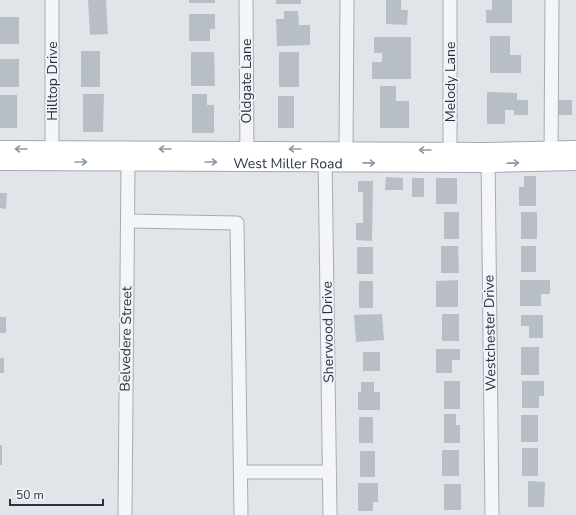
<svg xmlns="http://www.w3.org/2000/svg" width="576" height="515" viewBox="0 0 576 515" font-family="'Nunito Sans',sans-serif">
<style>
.building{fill:#b8bec6}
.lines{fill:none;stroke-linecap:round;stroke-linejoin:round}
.minor-casing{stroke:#a6acb3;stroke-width:15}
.major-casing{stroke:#a0a9b5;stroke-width:18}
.minor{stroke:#f4f5f8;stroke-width:13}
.major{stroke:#fff;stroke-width:16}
.oneway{stroke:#9499a0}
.labels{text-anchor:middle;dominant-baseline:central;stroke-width:3.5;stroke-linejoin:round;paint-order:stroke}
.street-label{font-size:14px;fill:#293341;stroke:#f0f3f7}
</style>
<rect width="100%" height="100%" fill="#e1e5e9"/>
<g class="building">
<path d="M88 0H106L108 34 90 35Z"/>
<rect x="189" y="0" width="26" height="3"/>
<rect x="276" y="0" width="25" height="4"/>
<path d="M386 0H401V10H408L407 25 386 24Z"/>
<path d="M492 0H512V23H486V10H492Z"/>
<path d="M284 11H298L299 25H310V45L277 46 276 19H284Z"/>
<path d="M189 14H215V29H210V41H189Z"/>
<rect x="0" y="17" width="19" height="27"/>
<path d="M490 36H510V55H521V73H490Z"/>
<path d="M374 37H411V79H372V62H382V53H374Z"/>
<rect x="81" y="51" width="19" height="36"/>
<path d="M191 52H214L215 86H191Z"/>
<rect x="279" y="52" width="20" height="35"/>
<rect x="0" y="59" width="19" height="28"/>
<path d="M380 86H396V101H409V128H380Z"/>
<path d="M487 92 517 93V100H528V115H514V110H505V124H487Z"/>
<path d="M83 94H104L103 132H83Z"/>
<path d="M192 94H207V105H214V133H192Z"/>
<rect x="0" y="95" width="17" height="33"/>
<rect x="278" y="96" width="16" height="32"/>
<rect x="556" y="100" width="16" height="15"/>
<path d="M524 176H536V206H519V187H524Z"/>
<path d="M386 177 403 178V190H385Z"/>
<rect x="412" y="178" width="12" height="19"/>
<rect x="436" y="178" width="21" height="26"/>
<path d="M358 181H373L372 241 356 240V223H363V192H358Z"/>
<path d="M0 193H7L6 209 0 208Z"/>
<rect x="444" y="212" width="15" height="27"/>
<rect x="521" y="212" width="16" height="27"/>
<path d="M441 246H458L459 273H441Z"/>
<rect x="521" y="246" width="15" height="26"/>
<rect x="357" y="247" width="16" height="27"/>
<path d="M458 280V307H436V281Z"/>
<path d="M520 280H550V294H541V306H520Z"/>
<rect x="359" y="281" width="14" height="27"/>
<path d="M382 314 384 340 356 342 354 315Z"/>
<rect x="442" y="314" width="17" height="27"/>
<path d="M521 315H543V338H529V326H521Z"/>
<rect x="0" y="317" width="6" height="16"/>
<rect x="521" y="347" width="18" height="28"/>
<path d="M436 349H460V360H452V373H436Z"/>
<rect x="363" y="352" width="17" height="19"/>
<rect x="0" y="358" width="4" height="15"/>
<rect x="444" y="381" width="16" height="28"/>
<path d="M522 381H544V396H539V408H522Z"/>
<path d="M361 382H374V392H380V410H358V392H361Z"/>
<path d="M444 414H456V425H460V443H444Z"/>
<rect x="521" y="415" width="17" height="27"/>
<rect x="359" y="417" width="14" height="26"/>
<rect x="0" y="445" width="2" height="20"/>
<rect x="522" y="448" width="16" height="28"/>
<rect x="442" y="450" width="17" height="26"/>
<rect x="360" y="451" width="15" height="26"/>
<path d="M528 481 545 482 544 507H528Z"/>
<path d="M358 483H378V502H373V511H358Z"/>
<rect x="444" y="484" width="17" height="26"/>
</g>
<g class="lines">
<defs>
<g id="minor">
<path d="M246 0 247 160"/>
<path d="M346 149 347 0"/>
<path d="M325 155 330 515"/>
<path d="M488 155 492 515"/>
<path d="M52 158V0"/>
<path d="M551 158 552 0"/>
<path d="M450 160V0"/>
<path d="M128 221 237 223 241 515"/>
<path d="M241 472H330"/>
<path d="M125 515 128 162"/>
</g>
<g id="major">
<path d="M0 149 488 151 576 149"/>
<path id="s1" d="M0 162 488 164 576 162"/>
</g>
</defs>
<use href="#minor" class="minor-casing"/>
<use href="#major" class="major-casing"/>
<use href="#minor" class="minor"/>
<use href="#major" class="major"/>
</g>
<defs><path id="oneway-shaft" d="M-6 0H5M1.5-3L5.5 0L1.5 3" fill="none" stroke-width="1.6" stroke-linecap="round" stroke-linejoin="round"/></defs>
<g class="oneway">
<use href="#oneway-shaft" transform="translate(21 149) rotate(180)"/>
<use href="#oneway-shaft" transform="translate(165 149) rotate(180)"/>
<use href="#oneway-shaft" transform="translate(295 149) rotate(180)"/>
<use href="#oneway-shaft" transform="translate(425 150) rotate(-180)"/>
<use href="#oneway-shaft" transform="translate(81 162)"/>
<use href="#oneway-shaft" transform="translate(211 162)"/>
<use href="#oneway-shaft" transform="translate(369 163) rotate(1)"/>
<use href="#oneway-shaft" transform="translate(513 163) rotate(-2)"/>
</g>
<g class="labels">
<g class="street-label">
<text transform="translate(52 81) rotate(-90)">Hilltop Drive</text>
<text transform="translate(246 81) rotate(-90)">Oldgate Lane</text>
<text transform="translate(450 82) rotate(-90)">Melody Lane</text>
<text stroke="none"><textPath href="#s1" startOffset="288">West Miller Road</textPath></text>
<text transform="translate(328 332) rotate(-91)">Sherwood Drive</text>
<text transform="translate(490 333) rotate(-91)">Westchester Drive</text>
<text transform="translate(126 339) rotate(-89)">Belvedere Street</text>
</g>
</g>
<path d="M10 499v6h93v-6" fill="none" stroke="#293341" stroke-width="2"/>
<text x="16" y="499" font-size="12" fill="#293341" stroke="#f0f3f7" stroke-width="3" paint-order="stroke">50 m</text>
</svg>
